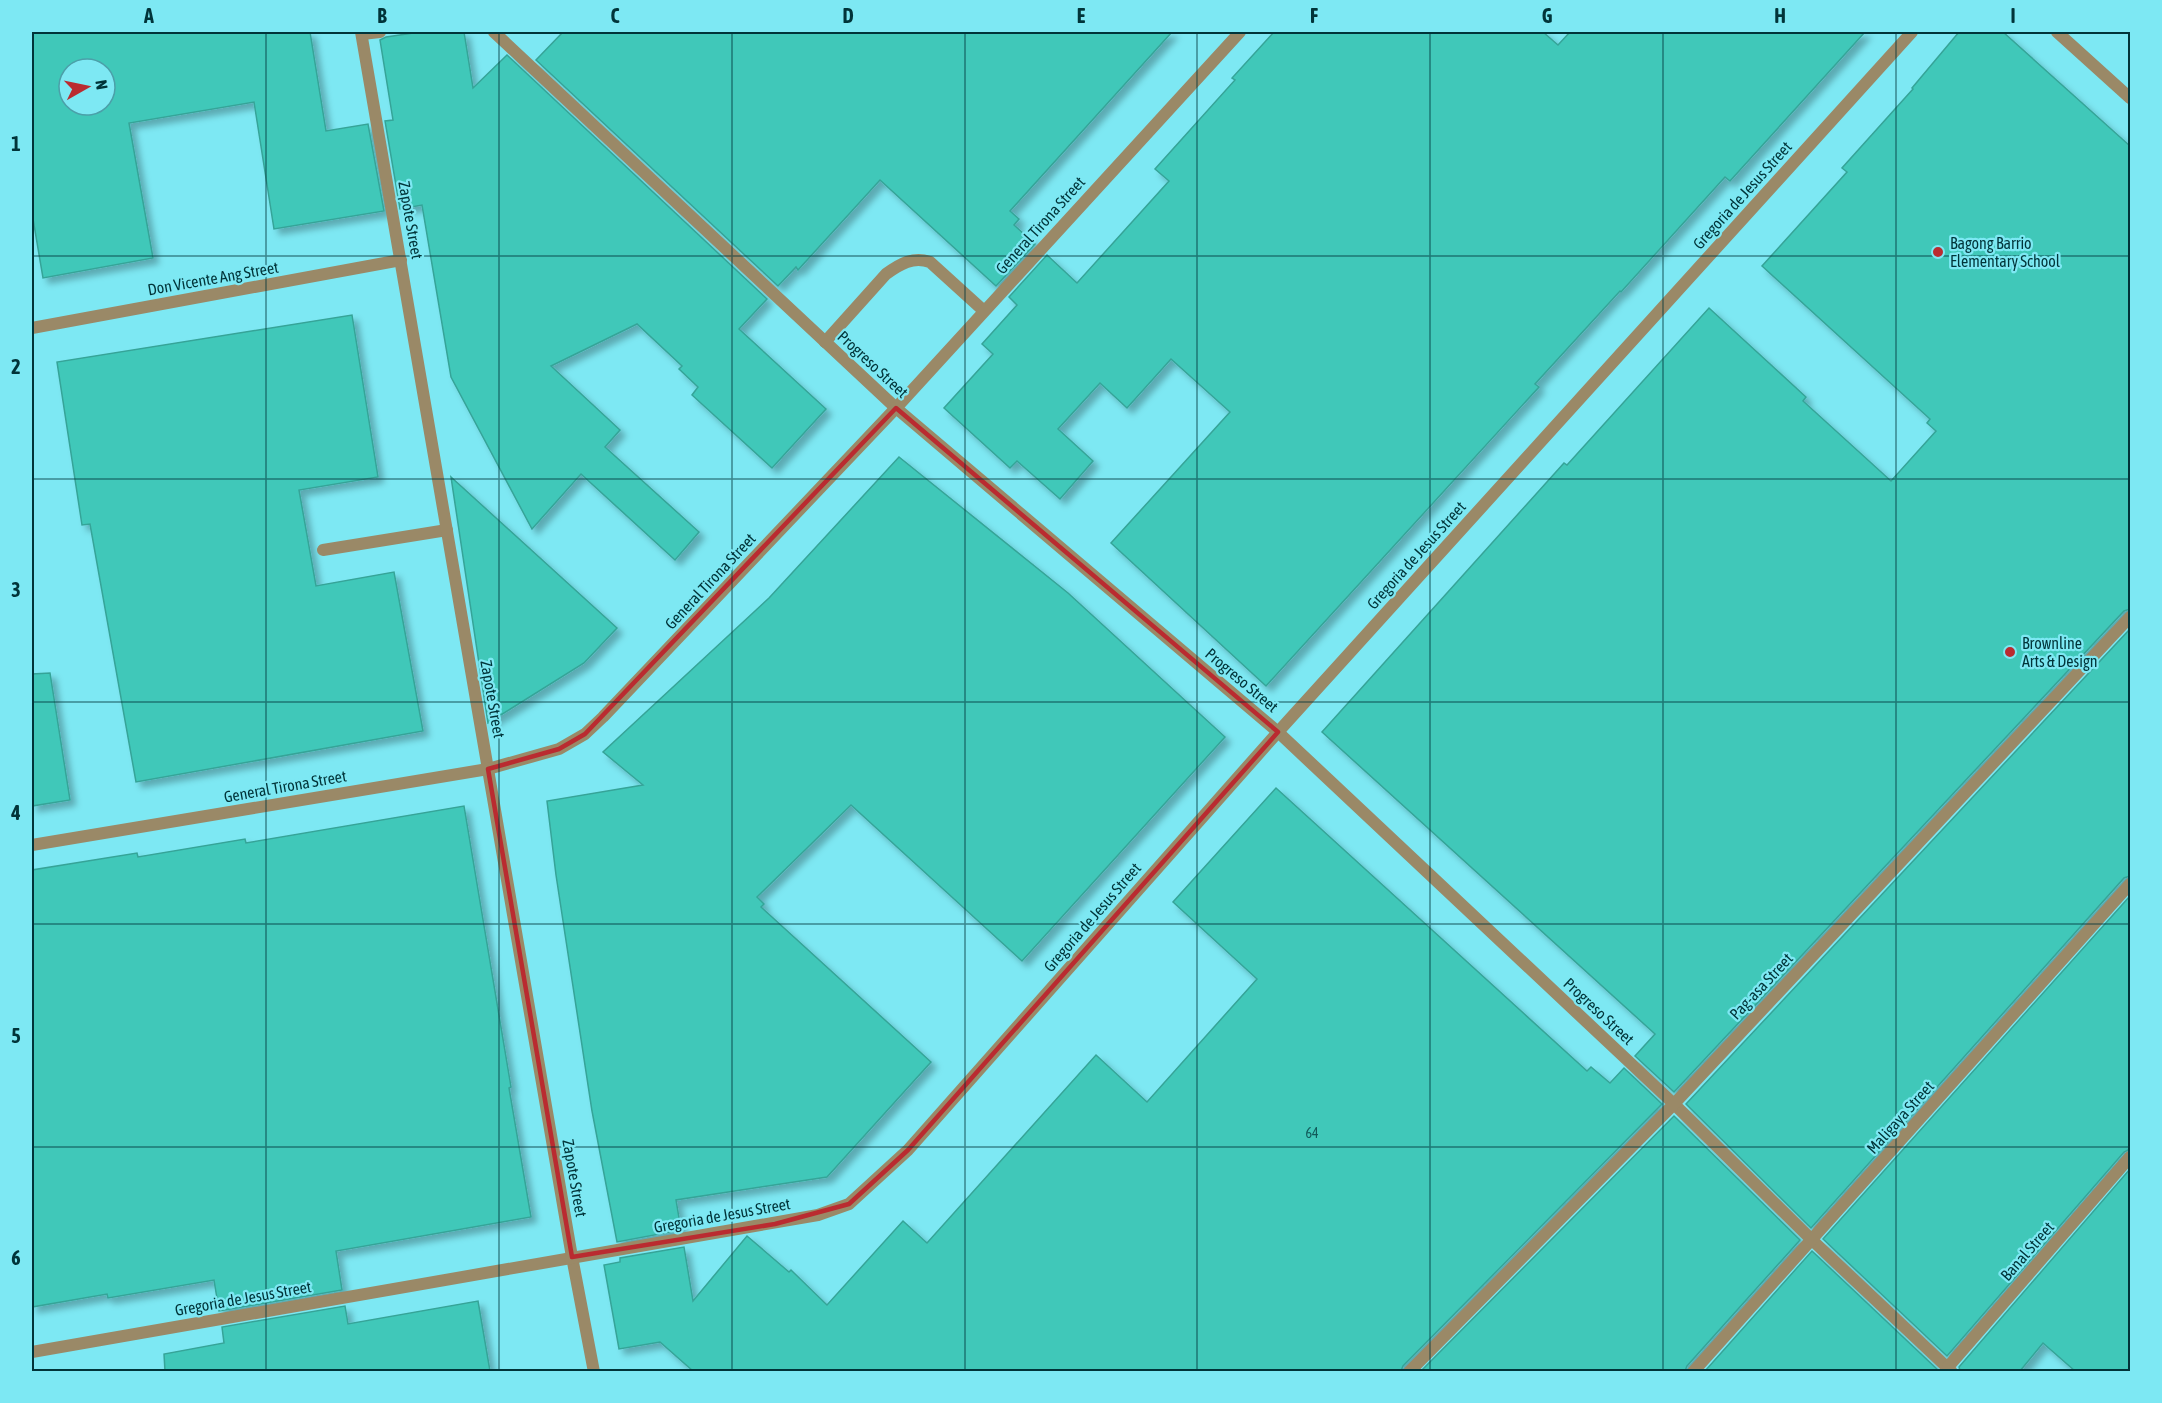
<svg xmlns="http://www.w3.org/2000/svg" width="2162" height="1403" viewBox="0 0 2162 1403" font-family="'Asap Condensed',sans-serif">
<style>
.building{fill:#40c8b9;stroke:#36a498;stroke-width:1.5;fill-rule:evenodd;filter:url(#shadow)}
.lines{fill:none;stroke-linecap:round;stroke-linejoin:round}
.service{stroke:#9a8967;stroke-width:12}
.minor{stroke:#9a8967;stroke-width:12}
.tertiary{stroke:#9a8967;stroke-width:12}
.marked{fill:none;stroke:#ba2b30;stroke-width:4.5;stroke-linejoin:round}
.grid{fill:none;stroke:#013439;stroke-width:1.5;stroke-opacity:0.55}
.poi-dot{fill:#ba2b30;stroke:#7de8f3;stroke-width:2}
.labels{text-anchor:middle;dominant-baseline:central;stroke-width:4.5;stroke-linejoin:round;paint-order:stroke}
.number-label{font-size:14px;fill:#115959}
.street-label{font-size:16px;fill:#013439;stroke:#7de8f3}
.poi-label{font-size:16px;fill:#013439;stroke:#7de8f3;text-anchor:start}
.neatline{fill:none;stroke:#013439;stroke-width:2}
.grid-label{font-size:20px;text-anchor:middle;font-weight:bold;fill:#013439}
</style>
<defs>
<filter id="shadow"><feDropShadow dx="5.5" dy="5.5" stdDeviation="3" flood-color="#0004"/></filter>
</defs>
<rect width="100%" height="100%" fill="#7de8f3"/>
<g class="building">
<path d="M32 32H310L326 131 368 124 384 211 274 229 254 102 129 123 153 258 43 278 32 213ZM69 69H105V105H69Z"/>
<path d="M420 32H464L473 88 507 55 767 299 739 329 826 409 772 468 692 395 698 387 679 369 682 366 637 324 551 366 620 430 605 447 699 532 675 560 581 474 532 529 451 377 422 205 400 209 385 121 393 120 380 40 386 37Z"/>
<path d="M563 32H1172L1010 211 1019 219 1014 225 1035 244 996 286 880 180 798 270 796 267 778 286 536 60Z"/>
<path d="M1274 32H1543L1558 45 1570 32H1865L1730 181 1725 177 1621 292 1620 291 1535 384 1539 387 1266 686 1111 543 1230 412 1171 359 1127 408 1100 383 1058 429 1093 461 1060 499 1017 461 1010 468 944 408 993 354 982 344 1017 305 1009 297 1047 255 1077 283 1169 181 1155 169 1235 80 1232 78Z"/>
<path d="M1959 32H2003L2130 146V609L2124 611 1674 1092 1635 1056 1655 1034 1322 732 1564 463 1567 465 1709 308 1806 397 1803 401 1891 481 1936 431 1927 423 1930 419 1762 266 1847 172 1842 168 1913 89 1912 88Z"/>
<path d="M352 315 378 477 299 490 316 586 394 572 423 731 136 782 90 524 82 525 57 362Z"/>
<path d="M899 457 1068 593 1225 737 1022 961 851 805 757 897 764 904 761 907 931 1062 827 1177 676 1200 681 1230 617 1242 592 1111 556 875 547 801 643 785 603 752 769 598Z"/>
<path d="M451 477 617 628 584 663 488 723Z"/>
<path d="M2130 629V876L2124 878 1811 1228 1686 1104Z"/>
<path d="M50 673 70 800 32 806V674Z"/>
<path d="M1276 788 1587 1071 1591 1067 1610 1083 1624 1068 1662 1104 1403 1366 1401 1371H693L660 1342 619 1349 604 1265 620 1262V1258L684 1247 693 1301 747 1236 789 1272 791 1270 827 1305 903 1221 927 1243 1096 1055 1147 1102 1257 979 1173 902Z"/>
<path d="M464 806 511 1087 509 1088 531 1217 336 1251 342 1290 219 1311 214 1280 108 1298 107 1294 32 1307V870L137 853 138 857 245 839 246 843Z"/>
<path d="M2130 896V1149L2124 1152 1947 1356 1823 1239Z"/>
<path d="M1674 1116 1800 1240 1687 1366 1685 1371H1421Z"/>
<path d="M2130 1169V1371H2075L2043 1343 2020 1371H1960L1959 1367Z"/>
<path d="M1812 1251 1939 1371H1705Z"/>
<path d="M478 1301 490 1371H165L164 1354 224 1343 222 1327 345 1306 348 1324Z"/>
</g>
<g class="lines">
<g class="service">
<path d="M825 342 886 274C900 264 913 256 930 262L984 311"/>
<path d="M323 550 447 530"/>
</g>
<g class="minor">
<path d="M361 32 572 1257 594 1372"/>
<path d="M494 32 896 408 1278 732 1674 1104 1812 1240 1952 1372"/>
<path d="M362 34 380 32"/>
<path d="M32 328 401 260"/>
<path d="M32 845 488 769 559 749 585 734 603 717 896 408 1240 32"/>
<path d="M1948 1367 2130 1157"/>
<path d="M1409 1372 1674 1104 2130 617"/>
<path d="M1693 1372 2130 884"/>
</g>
<g class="tertiary">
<path d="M2057 32 2130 98"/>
<path d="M32 1352 818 1215 849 1204 908 1150 1278 732 1912 32"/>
</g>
</g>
<path class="marked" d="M896 408 1278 732 908 1150 849 1204 775 1224 572 1257 488 769 559 749 585 734Z"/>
<path class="grid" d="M266 32V1372M499 32V1372M732 32V1372M965 32V1372M1197 32V1372M1430 32V1372M1663 32V1372M1896 32V1372M32 256H2130M32 479H2130M32 702H2130M32 924H2130M32 1147H2130"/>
<g class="poi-dot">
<circle cx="1938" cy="252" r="6"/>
<circle cx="2010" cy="652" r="6"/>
</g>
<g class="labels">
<g class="number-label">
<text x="1312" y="1133">64</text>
</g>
<g class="street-label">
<text transform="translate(1742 195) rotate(-48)">Gregoria de Jesus Street</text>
<text transform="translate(411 220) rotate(80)">Zapote Street</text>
<text transform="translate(1040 225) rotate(-48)">General Tirona Street</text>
<text transform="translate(213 278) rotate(-10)">Don Vicente Ang Street</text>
<text transform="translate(873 364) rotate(43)">Progreso Street</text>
<text transform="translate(1416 555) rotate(-48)">Gregoria de Jesus Street</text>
<text transform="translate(710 581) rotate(-47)">General Tirona Street</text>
<text transform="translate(1242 680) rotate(40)">Progreso Street</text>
<text transform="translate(493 699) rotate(80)">Zapote Street</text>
<text transform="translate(285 786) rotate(-10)">General Tirona Street</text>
<text transform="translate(1092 917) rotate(-49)">Gregoria de Jesus Street</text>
<text transform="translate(1761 986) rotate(-47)">Pag-asa Street</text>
<text transform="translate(1599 1011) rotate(43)">Progreso Street</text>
<text transform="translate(1900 1117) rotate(-48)">Maligaya Street</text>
<text transform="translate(575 1178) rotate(80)">Zapote Street</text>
<text transform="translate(722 1215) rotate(-10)">Gregoria de Jesus Street</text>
<text transform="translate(2027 1251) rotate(-49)">Banal Street</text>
<text transform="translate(243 1298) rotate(-10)">Gregoria de Jesus Street</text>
</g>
<g class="poi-label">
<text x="1950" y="243">Bagong Barrio<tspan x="1950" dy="18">Elementary School</tspan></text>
<text x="2022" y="643">Brownline<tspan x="2022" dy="18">Arts &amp; Design</tspan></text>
</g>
</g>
<rect width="2162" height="1403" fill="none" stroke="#7de8f3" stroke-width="66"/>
<g transform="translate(87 87) rotate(81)"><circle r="28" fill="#7de8f3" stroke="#4ba0a9" stroke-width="1.5"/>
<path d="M0-4.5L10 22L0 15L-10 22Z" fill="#ba2b30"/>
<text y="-9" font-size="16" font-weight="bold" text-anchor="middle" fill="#013439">N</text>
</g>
<rect x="33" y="33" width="2096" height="1337" class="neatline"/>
<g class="grid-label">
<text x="149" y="23">A</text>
<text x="382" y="23">B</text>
<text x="615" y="23">C</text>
<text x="848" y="23">D</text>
<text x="1081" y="23">E</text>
<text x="1314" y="23">F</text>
<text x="1547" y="23">G</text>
<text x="1780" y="23">H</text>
<text x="2013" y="23">I</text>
<text x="16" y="151">1</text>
<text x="16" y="374">2</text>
<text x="16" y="597">3</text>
<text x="16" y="820">4</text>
<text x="16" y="1043">5</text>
<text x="16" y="1265">6</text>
</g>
</svg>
